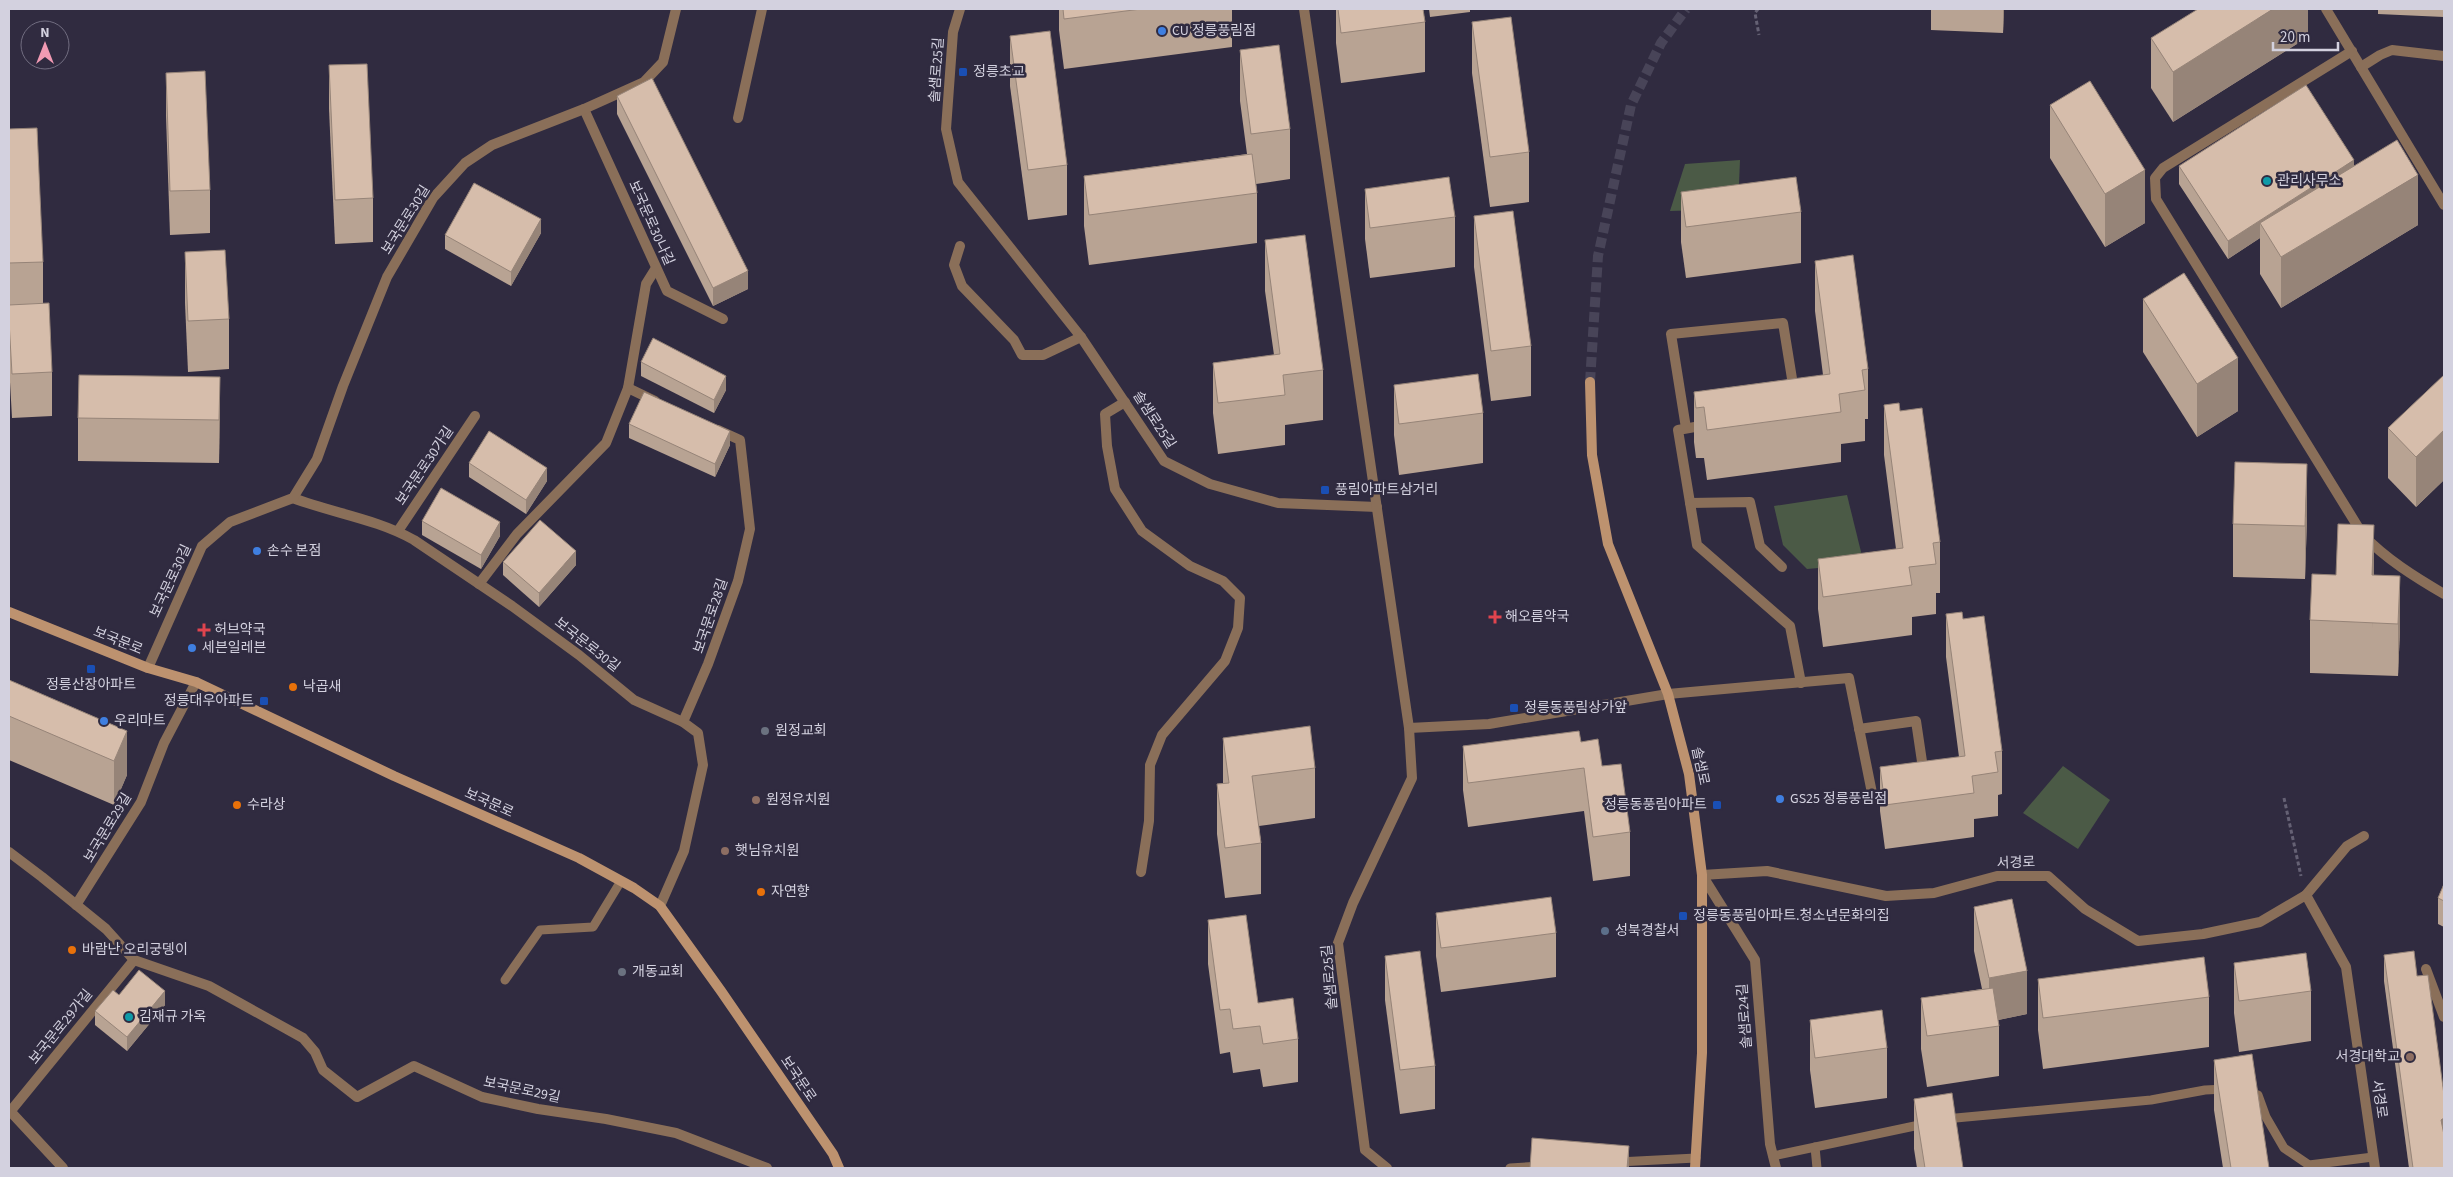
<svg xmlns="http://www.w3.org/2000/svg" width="2453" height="1177" viewBox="0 0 2453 1177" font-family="'Source Sans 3','Noto Sans KR',sans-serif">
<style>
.green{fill:#4b5a46}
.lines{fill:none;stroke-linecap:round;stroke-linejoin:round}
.secondary-tunnel{stroke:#484458;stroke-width:10;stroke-dasharray:10 5;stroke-linecap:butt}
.path{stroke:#656174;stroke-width:3;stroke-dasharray:4 2.5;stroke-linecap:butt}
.lane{stroke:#8a6f59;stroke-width:9}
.street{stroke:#8a6f59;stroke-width:10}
.secondary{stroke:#bd926f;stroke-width:10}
.wall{fill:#b8a393}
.shaded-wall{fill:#968478}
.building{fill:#d6bdab;stroke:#968478}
.shop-dot{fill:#3f7fe0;stroke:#302b40;stroke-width:2}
.transit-dot{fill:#1a4fb4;stroke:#302b40;stroke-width:2}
.culture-dot{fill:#0f9aa8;stroke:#302b40;stroke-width:2}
.health-dot{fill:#e0444e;stroke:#302b40;stroke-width:2}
.food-dot{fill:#e8710a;stroke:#302b40;stroke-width:2}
.worship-dot{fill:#6b7280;stroke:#302b40;stroke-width:2}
.education-dot{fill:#8d6e63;stroke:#302b40;stroke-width:2}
.service-dot{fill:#5c6f8a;stroke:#302b40;stroke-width:2}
.labels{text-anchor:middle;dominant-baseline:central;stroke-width:5;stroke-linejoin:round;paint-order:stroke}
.poi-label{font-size:14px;fill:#d3d1df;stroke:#302b40;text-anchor:start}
.street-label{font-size:14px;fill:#d3d1df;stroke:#302b40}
</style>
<rect width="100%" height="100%" fill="#302b40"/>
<g class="green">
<path d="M1740 160 1738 209 1670 211 1685 164Z"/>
<path d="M1847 495 1864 564 1807 569 1783 545 1774 506Z"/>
<path d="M2063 766 2110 800 2078 849 2023 813Z"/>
</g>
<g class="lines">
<path class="secondary-tunnel" d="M1590 382 1598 256 1631 105 1661 43 1686 9"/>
<g class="path">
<path d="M1758 9 1755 13 1759 35"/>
<path d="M2284 798 2301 876"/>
</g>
<g class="lane">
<path d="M505 980 540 930 593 927 621 881"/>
<path d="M2249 1092 2258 1095 2266 1117 2284 1148 2309 1165 2373 1157"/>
<path d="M1945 1119 2151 1100 2205 1090 2225 1089"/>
<path d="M1815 1147 1817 1168"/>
<path d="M1773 1156 1924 1124"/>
<path d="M1618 1162 1696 1158"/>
<path d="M1510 1168 1542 1166"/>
</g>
<g class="street">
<path d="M960 9 953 32 946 129 958 182 1081 337 1164 461 1210 484 1278 503 1377 507"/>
<path d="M1304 9 1409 728 1412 778 1353 903 1338 943 1365 1150 1387 1168"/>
<path d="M2326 9 2444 205"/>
<path d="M2352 51 2163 168 2155 178 2156 199 2363 535C2386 559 2415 577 2444 594"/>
<path d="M2361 67 2380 55 2392 50 2444 56"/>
<path d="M584 109 667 291 723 319"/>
<path d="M738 118 762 9"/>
<path d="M960 246 954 265 962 286 1014 340 1022 355H1043L1081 337"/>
<path d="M628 388 655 401"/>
<path d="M1125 402 1105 414 1107 446 1115 489 1142 531 1190 566 1223 581 1240 598 1238 628 1225 661 1162 735 1150 765 1149 821 1141 872"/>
<path d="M1706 425 1678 430 1697 545 1790 626 1801 683"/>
<path d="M1686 428 1671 334 1783 323 1794 391"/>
<path d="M293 498C332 513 377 519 414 540L512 606 579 655 634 700 683 722 698 733 703 765 684 851 660 906"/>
<path d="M1690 503 1750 502 1760 546 1782 567"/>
<path d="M398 531 475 416"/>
<path d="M479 584 517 534 606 443 628 388 646 284 656 268"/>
<path d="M148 668 202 546 230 522 293 498 317 459 343 386 387 277 433 198 465 163 492 145 584 109 644 82 663 62 676 9"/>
<path d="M683 722 708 664 738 581 750 529 740 440 718 430"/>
<path d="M1409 728 1489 724 1668 694 1849 678 1873 798 1893 793"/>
<path d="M1859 729 1916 721 1924 775"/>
<path d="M9 852 42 877 106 929 134 960 209 986 303 1038 315 1052 323 1070 357 1097 414 1066 482 1097 538 1109 606 1119 676 1133 767 1168"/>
<path d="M2306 895 2347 846 2364 836"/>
<path d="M76 905 141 802 164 743 196 682"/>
<path d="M2426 969 2444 1017"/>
<path d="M10 1111 63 1168"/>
<path d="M9 1113 134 960"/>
<path d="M1776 1168 1770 1144 1755 960 1702 875 1767 871 1886 896 1934 893 1997 876H2048L2085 909 2138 941 2203 934 2260 922 2306 895 2346 967 2375 1168"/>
</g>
<g class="secondary">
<path d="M1590 382 1592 455 1608 544 1668 694 1689 774 1702 875V1053L1695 1168"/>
<path d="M9 612 148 668 196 682 394 776 579 858 634 888 660 906 721 991 833 1154 839 1168"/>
</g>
</g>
<g class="wall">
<path d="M1059 9H1232V47L1064 69 1059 30Z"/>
<path d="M1336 9H1423L1425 22V72L1341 83 1336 43Z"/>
<path d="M1429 9H1470V12L1430 17Z"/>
<path d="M1931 9H2004L2003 33 1931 30Z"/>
<path d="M2308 9V37L2173 122 2151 88V38Z"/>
<path d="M2378 9H2444V17L2378 14Z"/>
<path d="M1472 22 1529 152V202L1490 207 1472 73Z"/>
<path d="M1010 36 1067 165V215L1028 220 1010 86Z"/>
<path d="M1240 50 1290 129V179L1256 184 1257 193V243L1089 265 1084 226V176L1247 154 1240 101Z"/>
<path d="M329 65 373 198V242L335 244 329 109Z"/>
<path d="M166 73 210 190V233L170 235 166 116Z"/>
<path d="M617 96 748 289 713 306 617 114Z"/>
<path d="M2050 105 2145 223 2105 247 2050 158Z"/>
<path d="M9 129 43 262V303L52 372V416L12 418 9 364Z"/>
<path d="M2179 166H2354L2418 225 2281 308 2260 274V238L2228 259 2179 184Z"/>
<path d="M1365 189 1455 217V267L1370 278 1365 239Z"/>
<path d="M1681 192 1801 212V263L1686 278 1681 242Z"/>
<path d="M1474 216 1531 346V396L1491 401 1474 267Z"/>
<path d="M541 233 511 286 445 249V235Z"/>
<path d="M1265 240 1323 370V420L1285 425V445L1218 454 1213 413V363L1274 355 1265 291Z"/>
<path d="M185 252 229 319V369L188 372 185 303Z"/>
<path d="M1815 261 1868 369V419H1865V441L1841 444V462L1707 480 1704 458H1696L1694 442V392L1823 375 1815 311Z"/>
<path d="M2143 299 2238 411 2197 437 2143 352Z"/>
<path d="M641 362 726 390 714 413 641 376Z"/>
<path d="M2444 375V480L2416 507 2388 478V428Z"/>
<path d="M220 377 219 463 78 461V418Z"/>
<path d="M1394 385 1483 413V463L1399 475 1394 435Z"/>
<path d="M1884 405 1900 411 1940 542V593H1936V614L1912 617V635L1823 647 1818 609V559L1896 549 1884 455Z"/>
<path d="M629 424 730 445 715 477 629 438Z"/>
<path d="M469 463 547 481 526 514 469 477Z"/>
<path d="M2307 517 2305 579 2233 577V524Z"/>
<path d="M422 521 500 536 481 569 422 535Z"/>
<path d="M503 562 576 565 539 607 503 575Z"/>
<path d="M2374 575 2400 576V629L2398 676 2310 673V620Z"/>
<path d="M1946 614 1963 619 2002 751V794L1998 795V816L1974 819V837L1885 849 1880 811V767L1959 757 1946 657Z"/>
<path d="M9 680 127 731V775L114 805 9 760Z"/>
<path d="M1223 738 1315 768V818L1259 826 1261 843V894L1225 898 1217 834V784L1223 783Z"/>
<path d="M1581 742 1602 766 1630 832V876L1593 881 1584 811 1468 827 1463 790V746Z"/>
<path d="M2444 884V927L2438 924V898Z"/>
<path d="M1974 907 2027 1014 1998 1020 1999 1026V1076L1927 1087 1921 1049V998L1982 989 1974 951Z"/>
<path d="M1436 913 1556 933V977L1441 992 1436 956Z"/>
<path d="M1208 920 1258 1003 1298 1039V1082L1263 1087 1260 1069 1233 1073 1230 1052 1220 1054 1208 964Z"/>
<path d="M2384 955 2417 976 2444 1168H2409L2384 981Z"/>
<path d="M1385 956 1435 1066V1109L1400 1114 1385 1000Z"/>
<path d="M2234 963 2311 991V1041L2239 1052 2234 1013Z"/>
<path d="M2038 979 2209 997V1047L2043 1069 2038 1030Z"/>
<path d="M119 995 165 1005 127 1051 95 1025V1011Z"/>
<path d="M1810 1020 1887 1048V1098L1815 1108 1810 1070Z"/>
<path d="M2214 1060 2269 1168H2223L2214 1110Z"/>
<path d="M1914 1099 1963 1168H1917L1914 1149Z"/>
</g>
<g class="shaded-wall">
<path d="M2003 9H2004L2003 33Z"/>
<path d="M2273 9H2308V37L2173 122V72Z"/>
<path d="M2354 160V178L2260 223V238L2228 259V241Z"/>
<path d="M2145 170V223L2105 247V194Z"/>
<path d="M2418 175V225L2281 308V257Z"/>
<path d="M541 219V233L511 286V272Z"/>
<path d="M748 271V289L713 306V288Z"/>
<path d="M2238 358V411L2197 437V384Z"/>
<path d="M726 376V390L714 413V400Z"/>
<path d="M220 377V421L219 463V420Z"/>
<path d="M2444 430V480L2416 507V457Z"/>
<path d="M730 431V445L715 477V464Z"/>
<path d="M2307 464V517L2305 579V526Z"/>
<path d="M547 468V481L526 514V500Z"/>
<path d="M500 522V536L481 569V555Z"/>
<path d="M2374 525V578L2372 628V575Z"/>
<path d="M576 551V565L539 607V593Z"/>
<path d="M2400 576V629L2398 676V624Z"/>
<path d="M127 731V775L114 805V761Z"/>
<path d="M2027 971V1014L1989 1022V978Z"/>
<path d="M165 991V1005L127 1051V1037Z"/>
<path d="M2444 1118V1144L2441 1120Z"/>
<path d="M1629 1146V1168H1627Z"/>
</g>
<g class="building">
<path d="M1063 9H1141L1064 19Z"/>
<path d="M1338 9H1423L1425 22 1341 33Z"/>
<path d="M2198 9H2273L2173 72 2151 38Z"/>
<path d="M1511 17 1529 152 1490 157 1472 22Z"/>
<path d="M1050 31 1067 165 1028 170 1010 36Z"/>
<path d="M1279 45 1290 129 1251 134 1240 50Z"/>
<path d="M367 64 373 198 335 200 329 65Z"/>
<path d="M205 71 210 190 170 191 166 73Z"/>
<path d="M652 78 748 271 713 288 617 96Z"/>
<path d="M2090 81 2145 170 2105 194 2050 105Z"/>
<path d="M2306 85 2354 160 2228 241 2179 166Z"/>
<path d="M37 128 43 262 9 263V129Z"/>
<path d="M2397 140 2418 175 2281 257 2260 223Z"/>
<path d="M1252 154 1257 193 1089 215 1084 176Z"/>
<path d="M1449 177 1455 217 1370 228 1365 189Z"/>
<path d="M1796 177 1801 212 1686 227 1681 192Z"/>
<path d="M474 183 541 219 511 272 445 235Z"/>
<path d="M1513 211 1531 346 1491 351 1474 216Z"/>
<path d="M1305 235 1323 370 1283 375 1285 395 1218 403 1213 363 1280 354 1265 240Z"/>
<path d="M225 250 229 319 188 321 185 252Z"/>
<path d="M1853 255 1868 369 1862 370 1865 390 1839 394 1841 412 1707 430 1704 407 1696 408 1694 392 1830 374 1815 261Z"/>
<path d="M2184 273 2238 358 2197 384 2143 299Z"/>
<path d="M49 303 52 372 12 374 9 321V305Z"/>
<path d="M653 338 726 376 714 400 641 362Z"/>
<path d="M1478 374 1483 413 1399 424 1394 385Z"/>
<path d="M79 375 220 377 219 420 78 418Z"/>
<path d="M2444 375V430L2416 457 2388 428Z"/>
<path d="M644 392 730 431 715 464 629 424Z"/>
<path d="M1899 403 1900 411 1922 408 1940 542 1933 543 1936 564 1909 567 1912 585 1823 597 1818 559 1903 548 1884 405Z"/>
<path d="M489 431 547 468 526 500 469 463Z"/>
<path d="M2235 462 2307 464 2305 526 2233 524Z"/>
<path d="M441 488 500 522 481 555 422 521Z"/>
<path d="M540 520 576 551 539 593 503 562Z"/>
<path d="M2338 524 2374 525 2372 575 2400 576 2398 624 2310 620 2312 574 2336 575Z"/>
<path d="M1962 612 1963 619 1984 616 2002 751 1995 752 1998 772 1972 776 1974 793 1885 805 1880 767 1965 756 1946 614Z"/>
<path d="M9 680 127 731 114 761 9 716Z"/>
<path d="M1310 726 1315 768 1252 776 1261 843 1225 848 1217 784 1229 783 1223 738Z"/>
<path d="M1579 731 1581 742 1598 739 1602 766 1621 764 1630 832 1593 837 1584 768 1468 783 1463 746Z"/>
<path d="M2444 884V901L2438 898Z"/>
<path d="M1551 897 1556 933 1441 948 1436 913Z"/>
<path d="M2012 899 2027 971 1989 978 1974 907Z"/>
<path d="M1246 915 1258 1003 1293 998 1298 1039 1263 1044 1260 1026 1233 1029 1230 1009 1220 1010 1208 920Z"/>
<path d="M1420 951 1435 1066 1400 1070 1385 956Z"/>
<path d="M2414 951 2417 976 2428 975 2444 1095V1118L2441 1120 2444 1135V1168H2413L2384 955Z"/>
<path d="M2306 953 2311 991 2239 1001 2234 963Z"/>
<path d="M2204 957 2209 997 2043 1018 2038 979Z"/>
<path d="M139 970 165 991 127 1037 95 1011 113 990 119 995Z"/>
<path d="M1993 988 1999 1026 1927 1036 1921 998Z"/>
<path d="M1882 1010 1887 1048 1815 1058 1810 1020Z"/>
<path d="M2252 1054 2269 1168H2231L2214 1060Z"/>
<path d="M1952 1093 1963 1168H1925L1914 1099Z"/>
<path d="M1532 1138 1629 1146 1627 1168H1530Z"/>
</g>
<g class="shop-dot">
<circle cx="1162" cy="31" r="5"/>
<circle cx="257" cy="551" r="5"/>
<circle cx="192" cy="648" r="5"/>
<circle cx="104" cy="721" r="5"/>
<circle cx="1780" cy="799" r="5"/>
</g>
<g class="transit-dot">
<rect x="958" y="67" width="10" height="10" rx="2.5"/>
<rect x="1320" y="485" width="10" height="10" rx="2.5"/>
<rect x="86" y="664" width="10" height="10" rx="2.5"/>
<rect x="259" y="696" width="10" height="10" rx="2.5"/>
<rect x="1509" y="703" width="10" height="10" rx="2.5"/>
<rect x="1712" y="800" width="10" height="10" rx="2.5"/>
<rect x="1678" y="911" width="10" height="10" rx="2.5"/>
</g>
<g class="culture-dot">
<circle cx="2267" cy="181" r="5"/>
<circle cx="129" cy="1017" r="5"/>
</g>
<g class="health-dot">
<path d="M1492.5 609.5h5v5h5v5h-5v5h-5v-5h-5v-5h5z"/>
<path d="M201.5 622.5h5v5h5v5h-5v5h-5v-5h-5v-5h5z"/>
</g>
<g class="food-dot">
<circle cx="293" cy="687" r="5"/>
<circle cx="237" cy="805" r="5"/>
<circle cx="761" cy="892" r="5"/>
<circle cx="72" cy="950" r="5"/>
</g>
<g class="worship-dot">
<circle cx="765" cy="731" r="5"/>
<circle cx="622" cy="972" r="5"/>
</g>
<g class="education-dot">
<circle cx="756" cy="800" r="5"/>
<circle cx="725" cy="851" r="5"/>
<circle cx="2410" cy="1057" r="5"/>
</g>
<circle class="service-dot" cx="1605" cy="931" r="5"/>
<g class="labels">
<g class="poi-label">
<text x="1172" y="31">CU 정릉풍림점</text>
<text x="973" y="72">정릉초교</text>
<text x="2277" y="181">관리사무소</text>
<text x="1335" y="490">풍림아파트삼거리</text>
<text x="267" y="551">손수 본점</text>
<text x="1505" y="617">해오름약국</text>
<text x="214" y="630">허브약국</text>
<text x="202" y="648">세븐일레븐</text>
<text x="91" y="685" text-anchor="middle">정릉산장아파트</text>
<text x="303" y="687">낙곱새</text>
<text x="254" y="701" text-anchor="end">정릉대우아파트</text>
<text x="1524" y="708">정릉동풍림상가앞</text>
<text x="114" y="721">우리마트</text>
<text x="775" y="731">원정교회</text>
<text x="1790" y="799">GS25 정릉풍림점</text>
<text x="766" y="800">원정유치원</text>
<text x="247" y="805">수라상</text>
<text x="1707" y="805" text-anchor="end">정릉동풍림아파트</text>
<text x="735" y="851">햇님유치원</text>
<text x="771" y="892">자연향</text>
<text x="1693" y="916">정릉동풍림아파트.청소년문화의집</text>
<text x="1615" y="931">성북경찰서</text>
<text x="82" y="950">바람난 오리궁뎅이</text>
<text x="632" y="972">개동교회</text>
<text x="139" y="1017">김재규 가옥</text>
<text x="2400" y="1057" text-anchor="end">서경대학교</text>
</g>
<g class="street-label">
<text transform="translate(937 70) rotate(-86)">솔샘로25길</text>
<text transform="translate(406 220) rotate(-58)">보국문로30길</text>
<text transform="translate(651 223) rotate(66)">보국문로30나길</text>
<text transform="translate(1154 420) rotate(57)">솔샘로25길</text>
<text transform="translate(425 466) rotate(-56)">보국문로30가길</text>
<text transform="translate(171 581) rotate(-65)">보국문로30길</text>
<text transform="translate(711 616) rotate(-71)">보국문로28길</text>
<text transform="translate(118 641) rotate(22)">보국문로</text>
<text transform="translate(587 645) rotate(38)">보국문로30길</text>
<text transform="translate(1700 766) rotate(78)">솔샘로</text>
<text transform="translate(489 803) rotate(24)">보국문로</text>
<text transform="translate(108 828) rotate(-59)">보국문로29길</text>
<text transform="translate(2016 863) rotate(-2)">서경로</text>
<text transform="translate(1330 977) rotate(-95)">솔샘로25길</text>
<text transform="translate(1745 1016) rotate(-94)">솔샘로24길</text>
<text transform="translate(61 1027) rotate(-51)">보국문로29가길</text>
<text transform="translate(798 1079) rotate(56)">보국문로</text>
<text transform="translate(522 1090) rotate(12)">보국문로29길</text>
<text transform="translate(2379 1099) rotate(82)">서경로</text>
</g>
</g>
<rect width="2453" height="1177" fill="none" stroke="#d3d1df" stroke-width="20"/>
<g transform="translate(45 45)"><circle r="24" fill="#302b40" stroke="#716d80"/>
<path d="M0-4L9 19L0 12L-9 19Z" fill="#f19ab3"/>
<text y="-8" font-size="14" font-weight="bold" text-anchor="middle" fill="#d3d1df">N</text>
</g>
<path d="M2273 42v8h65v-8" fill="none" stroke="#d3d1df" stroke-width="2.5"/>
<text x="2280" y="42" font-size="15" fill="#d3d1df" stroke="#302b40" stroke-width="4" paint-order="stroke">20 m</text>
</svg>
